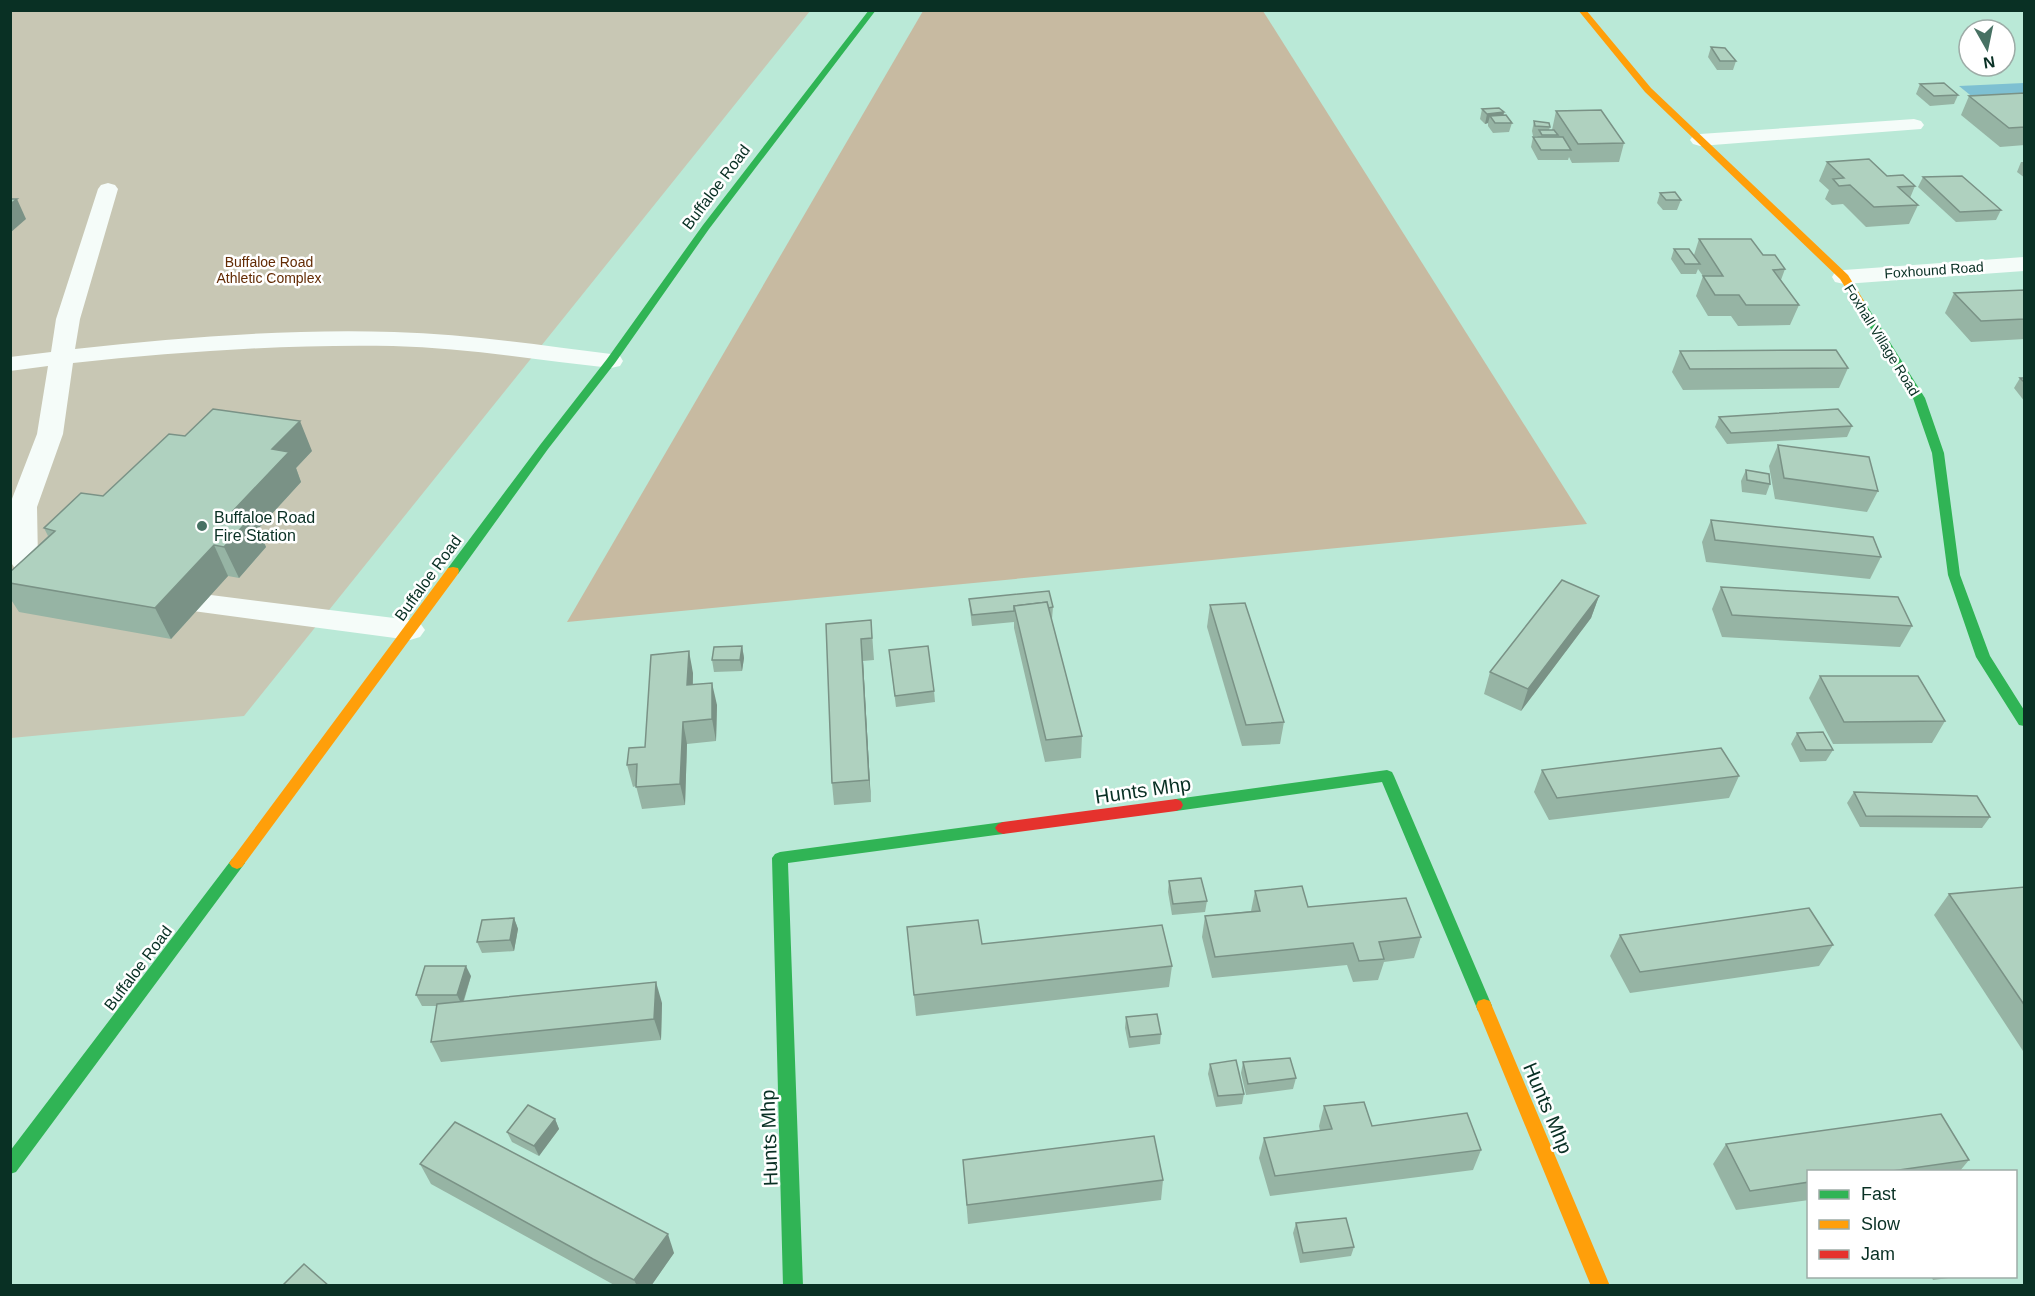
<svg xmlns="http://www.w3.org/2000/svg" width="2035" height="1296" viewBox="0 0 2035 1296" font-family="Arial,sans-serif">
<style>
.green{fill:#c8c7b4}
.forest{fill:#c7baa1}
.water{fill:#7ec0d2}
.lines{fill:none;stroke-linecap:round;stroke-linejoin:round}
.lane{fill:#f5fcf9;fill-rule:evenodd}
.street{fill:#f5fcf9;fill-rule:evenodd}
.fast{fill:#30b455;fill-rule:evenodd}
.slow{fill:#ff9f0a;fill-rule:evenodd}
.jam{fill:#e5322d;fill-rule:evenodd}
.wall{fill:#96b4a4}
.shaded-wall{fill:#7a9286}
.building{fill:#afd1bf;stroke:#7a9286;stroke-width:1.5}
.poi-dot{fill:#477163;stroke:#fff;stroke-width:2}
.labels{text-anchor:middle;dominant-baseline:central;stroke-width:5;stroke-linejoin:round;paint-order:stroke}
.far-park-label{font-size:14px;fill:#632b04;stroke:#fff}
.far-street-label{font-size:14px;fill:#093024;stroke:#fff}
.street-label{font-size:16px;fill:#093024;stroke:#fff}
.poi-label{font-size:16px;fill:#093024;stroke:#fff;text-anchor:start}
.near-street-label{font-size:20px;fill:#093024;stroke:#fff}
</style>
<rect width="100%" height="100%" fill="#bae9d7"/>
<path class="green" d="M11 11H810L244 716 11 738Z"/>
<path class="forest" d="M923 11H1263L1587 524 567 622Z"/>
<path class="water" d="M2024 83V100L1980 103 1959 86Z"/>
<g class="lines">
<g class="lane">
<path d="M1914 119 1921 121 1924 125 1921 129 1700 146 1693 144 1690 140 1693 136 1700 134Z"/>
<path d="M108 183 115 185 118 189 80 319 75 349C181 337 287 329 394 332 466 334 539 345 611 354L620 356 623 361 620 366 611 368C538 360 466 348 393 346 286 344 179 352 73 363L63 434 37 507 38 560 34 567 24 569 14 567 10 561V504L37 434 48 366 10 371V357L51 352 56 319 98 189 101 185Z"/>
<path d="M203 594 410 620 420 623 425 630 420 637 410 640 193 611 188 604 193 597Z"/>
</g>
<path class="street" d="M2024 257V271L1844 284 1835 282 1832 277 1835 272 1844 270Z"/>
<g class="fast">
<path d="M869 10H876L709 229 615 363 548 449 458 574H448L447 571 448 568 540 445 607 359 703 225Z"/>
<path d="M1859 298 1864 301 1925 398 1944 453 1960 575 1990 656 2024 710V726L2019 725 1976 657 1948 575 1932 453 1913 398 1854 301Z"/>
<path d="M1387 770 1392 772 1394 776 1492 1006 1490 1011 1484 1013 1478 1011 1476 1006 1382 782 1176 811 1171 809 1169 805 1171 801 1176 799Z"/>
<path d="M1003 822 1008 824 1011 828 1008 832 1003 834 788 863 803 1286H783L772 858 775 854 780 852Z"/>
<path d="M237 857 242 859 245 863 242 867 16 1172 10 1174V1151L232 859Z"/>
</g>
<g class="slow">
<path d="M1578 10H1586L1651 88 1848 275 1864 301 1863 303H1855L1840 279 1645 92Z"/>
<path d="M453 567 458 568 459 571 458 574 242 867 237 869 232 867 229 863 232 859 448 568Z"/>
<path d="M1484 999 1490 1001 1492 1006 1610 1286H1591L1476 1006 1478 1001Z"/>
</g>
<path class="jam" d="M1176 799 1181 801 1183 805 1181 809 1176 811 1003 834 998 832 995 828 998 824 1003 822Z"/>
</g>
<g class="wall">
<path d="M1711 47 1736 61 1733 70H1717L1708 57Z"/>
<path d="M1920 84 1958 95 1954 104 1930 106 1916 94Z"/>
<path d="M2025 93V145L2000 147 1961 115 1969 96Z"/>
<path d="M1482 109 1504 112 1503 116 1512 123 1509 132 1493 133 1488 126V123L1485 124 1480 119Z"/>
<path d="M1556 111 1624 143 1619 162 1572 163 1569 157 1568 160H1538L1531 147 1533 137H1537L1538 136H1533L1532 131 1534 121 1550 127 1549 130H1552Z"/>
<path d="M1827 162 1887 176 1915 186 1910 198 1918 205 1909 224 1866 227 1843 204 1832 205 1825 199 1829 190 1819 181Z"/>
<path d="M2021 162H2025V178L2017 172Z"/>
<path d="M1923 177 2001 210 1996 220 1956 222 1918 187Z"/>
<path d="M1660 193 1681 200 1677 210H1663L1657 203Z"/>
<path d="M1699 239 1763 255 1785 269 1781 280 1799 305 1790 325 1738 326 1731 316H1708L1696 296 1703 276 1698 269 1696 274H1681L1671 259 1674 249 1694 255Z"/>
<path d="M2025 290V339L1971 342 1945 313 1954 293Z"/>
<path d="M1680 351 1848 368 1839 388 1683 390 1672 372Z"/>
<path d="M2020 378H2025V402L2014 388Z"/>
<path d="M1719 417 1852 426 1847 437 1727 444 1715 427Z"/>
<path d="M1778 445 1878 491 1867 512 1775 499 1769 466Z"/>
<path d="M312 451 296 468 301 482 258 529 266 547 239 578 228 576 171 639 19 612 10 598V572L48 536 44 528Z"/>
<path d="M1746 470 1770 484 1766 495 1742 492 1741 481Z"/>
<path d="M1711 520 1881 557 1870 579 1706 562 1702 542Z"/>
<path d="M1721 587 1912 626 1900 647 1722 637 1712 609Z"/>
<path d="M1599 596 1591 618 1521 711 1484 694 1490 672Z"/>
<path d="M969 599 1053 607 1052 619H1051L1082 736 1081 758 1045 762 1014 628V622L972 626 970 610Z"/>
<path d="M1210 605 1284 722 1280 744 1242 746 1207 627Z"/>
<path d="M871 620 874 660 863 661 871 802 834 805 832 783 826 624Z"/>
<path d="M742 646 744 658 742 671 714 672 712 660Z"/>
<path d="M889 650 934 691 935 702 896 707Z"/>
<path d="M693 673V685L717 705 716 741 687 744 685 805 642 809 636 786 633 787 627 765 645 747Z"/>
<path d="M1820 676 1945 721 1932 743 1833 744 1809 698Z"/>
<path d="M1797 733 1833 750 1826 761 1800 762 1791 744Z"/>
<path d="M1542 770 1739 776 1729 798 1549 820 1534 792Z"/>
<path d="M1854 792 1990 817 1982 828 1860 827 1847 803Z"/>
<path d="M1169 881 1207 901 1205 912 1172 915 1168 892Z"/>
<path d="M2025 887V1051H2023L1934 915 1949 894Z"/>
<path d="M1255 891 1308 907 1421 937 1414 958 1384 962 1378 980 1353 982 1347 965 1212 978 1202 937 1205 916 1251 911Z"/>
<path d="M514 918 518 929 514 951 482 953 477 942Z"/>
<path d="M907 927 982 944 1172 966 1169 987 916 1016Z"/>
<path d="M1620 935 1833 945 1819 966 1630 993 1610 956Z"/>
<path d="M471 976 464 1001 662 1003 661 1040 441 1062 431 1042 437 1006H422L416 995Z"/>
<path d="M1126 1017 1161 1034 1160 1044 1129 1048 1125 1028Z"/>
<path d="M1243 1062 1296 1078 1293 1089 1246 1095 1241 1073Z"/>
<path d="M1210 1064 1244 1094 1242 1104 1216 1107 1208 1074Z"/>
<path d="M1324 1106 1372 1126 1481 1150 1473 1170 1270 1196 1259 1158 1264 1138 1320 1131 1319 1126Z"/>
<path d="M555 1119 559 1129 539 1156 512 1142 507 1132Z"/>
<path d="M1726 1144 1969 1160 1959 1172H1809V1200L1736 1210 1713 1164Z"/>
<path d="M963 1160 1163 1180 1161 1200 968 1224Z"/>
<path d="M420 1164 674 1253 651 1286H616L431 1184Z"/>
<path d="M1296 1223 1354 1247 1351 1256 1300 1263 1293 1233Z"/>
<path d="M1931 1276H1964L1933 1280Z"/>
</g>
<g class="shaded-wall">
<path d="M1504 112 1502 122 1490 116 1488 123 1485 124 1487 114Z"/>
<path d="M17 199 26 219 10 233V204Z"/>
<path d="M300 421 312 451 296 468 301 482 258 529 266 547 239 578 224 547 231 513 272 449Z"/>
<path d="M214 545 228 576 171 639 155 608Z"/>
<path d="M1599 596 1591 618 1521 711 1528 689Z"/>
<path d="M861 639 863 661 871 802 869 780Z"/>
<path d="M742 646 744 658 742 671 740 660Z"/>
<path d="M689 651 693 673 692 707 687 685Z"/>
<path d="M712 683 717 705 716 741 712 719Z"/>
<path d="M683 722 687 744 685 805 680 784Z"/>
<path d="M514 918 518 929 514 951 510 940Z"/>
<path d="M466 966 471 976 462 1005 457 995Z"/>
<path d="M656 982 662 1003 661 1040 654 1019Z"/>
<path d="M555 1119 559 1129 539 1156 534 1146Z"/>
<path d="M668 1234 674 1253 651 1286H637L634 1280Z"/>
</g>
<g class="building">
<path d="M1711 47 1725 48 1736 61H1720Z"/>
<path d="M1944 83 1958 95 1934 96 1920 84Z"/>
<path d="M2025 93V127L2009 128 1969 96Z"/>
<path d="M1499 108 1504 112 1487 114 1482 109Z"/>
<path d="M1601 110 1624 143 1578 144 1556 111Z"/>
<path d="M1506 115 1512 123H1495L1490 116Z"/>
<path d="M1534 121 1549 123 1550 127 1535 126Z"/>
<path d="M1539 130H1554L1558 135H1542Z"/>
<path d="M1533 137H1563L1571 150H1541Z"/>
<path d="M1869 159 1887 176 1903 175 1915 186 1898 187 1918 205 1874 207 1850 185 1839 186 1833 179 1844 178 1827 162Z"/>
<path d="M1962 176 2001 210 1960 212 1923 177Z"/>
<path d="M1675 192 1681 200H1666L1660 193Z"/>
<path d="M10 199H17L10 204Z"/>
<path d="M1699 239H1751L1763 255H1775L1785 269 1773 270 1799 305H1746L1739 295H1715L1703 276H1723Z"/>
<path d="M1674 249H1689L1700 264H1685Z"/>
<path d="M2025 290V319L1981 321 1954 293Z"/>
<path d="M1836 350 1848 368 1690 369 1680 351Z"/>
<path d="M2020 378H2025V383Z"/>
<path d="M213 409 300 421 272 449 289 452 231 513 252 516 224 547 214 545 155 608 10 583V572L55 531 44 528 81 493 103 496 169 434 185 436Z"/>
<path d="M1838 409 1852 426 1731 433 1719 417Z"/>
<path d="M1778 445 1869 457 1878 491 1784 478Z"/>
<path d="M1746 470 1769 474 1770 484 1747 480Z"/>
<path d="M1711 520 1873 537 1881 557 1715 540Z"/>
<path d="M1562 580 1599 596 1528 689 1490 672Z"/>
<path d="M1721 587 1898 597 1912 626 1732 615Z"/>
<path d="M1049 591 1053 607 1048 608 1047 602 1014 606V611L972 615 969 599Z"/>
<path d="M1047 602 1082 736 1046 740 1014 606Z"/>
<path d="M1245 603 1284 722 1246 725 1210 605Z"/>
<path d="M871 620 872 638 861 639 869 780 832 783 826 624Z"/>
<path d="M742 646 740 660H712L714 647Z"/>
<path d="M928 646 934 691 895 696 889 650Z"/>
<path d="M689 651 687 685 712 683V719L683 722 680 784 636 787 637 764 627 765 629 748 645 747 651 655Z"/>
<path d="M1820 676H1918L1945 721 1844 722Z"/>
<path d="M1823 732 1833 750H1806L1797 733Z"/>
<path d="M1721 748 1739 776 1557 798 1542 770Z"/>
<path d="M1854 792 1977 796 1990 817 1866 816Z"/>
<path d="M1201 878 1207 901 1173 904 1169 881Z"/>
<path d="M1302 886 1308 907 1406 898 1421 937 1379 942 1384 959 1359 961 1353 943 1215 957 1205 916 1260 911 1255 891Z"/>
<path d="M2025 887V1006L1949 894Z"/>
<path d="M1809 908 1833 945 1640 972 1620 935Z"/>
<path d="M514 918 510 940 477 942 482 920Z"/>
<path d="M978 920 982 944 1162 925 1172 966 914 995 907 927Z"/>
<path d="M425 966H466L457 995H416Z"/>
<path d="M656 982 654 1019 431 1042 437 1004Z"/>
<path d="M1157 1014 1161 1034 1130 1037 1126 1017Z"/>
<path d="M1290 1058 1296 1078 1248 1084 1243 1062Z"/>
<path d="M1236 1060 1244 1094 1218 1096 1210 1064Z"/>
<path d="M1364 1102 1372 1126 1467 1113 1481 1150 1275 1176 1264 1138 1332 1129 1324 1106Z"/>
<path d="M528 1105 555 1119 534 1146 507 1132Z"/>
<path d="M1941 1114 1969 1160 1885 1172H1809V1182L1750 1191 1726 1144Z"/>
<path d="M455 1122 668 1234 634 1280 593 1259 420 1164Z"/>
<path d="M1154 1136 1163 1180 967 1205 963 1160Z"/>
<path d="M1346 1218 1354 1247 1303 1253 1296 1223Z"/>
<path d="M304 1264 329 1286H282Z"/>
</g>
<circle class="poi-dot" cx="202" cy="526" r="6"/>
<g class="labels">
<g class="far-park-label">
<text x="269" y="262">Buffaloe Road<tspan x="269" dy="16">Athletic Complex</tspan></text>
</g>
<g class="far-street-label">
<text transform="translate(1934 270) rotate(-4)">Foxhound Road</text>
<text transform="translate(1882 340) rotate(58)">Foxhall Village Road</text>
</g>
<g class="street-label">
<text transform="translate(716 187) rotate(-53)">Buffaloe Road</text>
<text transform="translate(428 578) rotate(-54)">Buffaloe Road</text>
<text transform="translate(138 968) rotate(-53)">Buffaloe Road</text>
</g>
<g class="poi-label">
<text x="214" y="517">Buffaloe Road<tspan x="214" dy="18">Fire Station</tspan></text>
</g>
<g class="near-street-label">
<text transform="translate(1143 790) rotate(-8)">Hunts Mhp</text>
<text transform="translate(1548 1108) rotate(67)">Hunts Mhp</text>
<text transform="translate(769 1138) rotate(-92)">Hunts Mhp</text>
</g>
</g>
<rect width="2035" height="1296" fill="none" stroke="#093024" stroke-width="24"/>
<rect x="1807" y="1170" width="210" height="108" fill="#ffffff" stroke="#9daca7" stroke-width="1.5"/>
<rect x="1819" y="1190" width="30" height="9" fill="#30b455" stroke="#9daca7" stroke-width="1.5"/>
<text x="1861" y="1200" font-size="18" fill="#093024">Fast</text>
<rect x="1819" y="1220" width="30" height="9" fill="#ff9f0a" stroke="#9daca7" stroke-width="1.5"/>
<text x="1861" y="1230" font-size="18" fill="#093024">Slow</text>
<rect x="1819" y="1250" width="30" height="9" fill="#e5322d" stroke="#9daca7" stroke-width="1.5"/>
<text x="1861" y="1260" font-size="18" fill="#093024">Jam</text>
<g transform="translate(1987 48) rotate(171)"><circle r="28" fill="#ffffff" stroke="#9daca7" stroke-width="1.5"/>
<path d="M0-4.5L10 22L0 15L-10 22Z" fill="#477163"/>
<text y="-9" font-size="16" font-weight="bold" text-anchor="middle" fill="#093024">N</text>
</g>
</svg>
